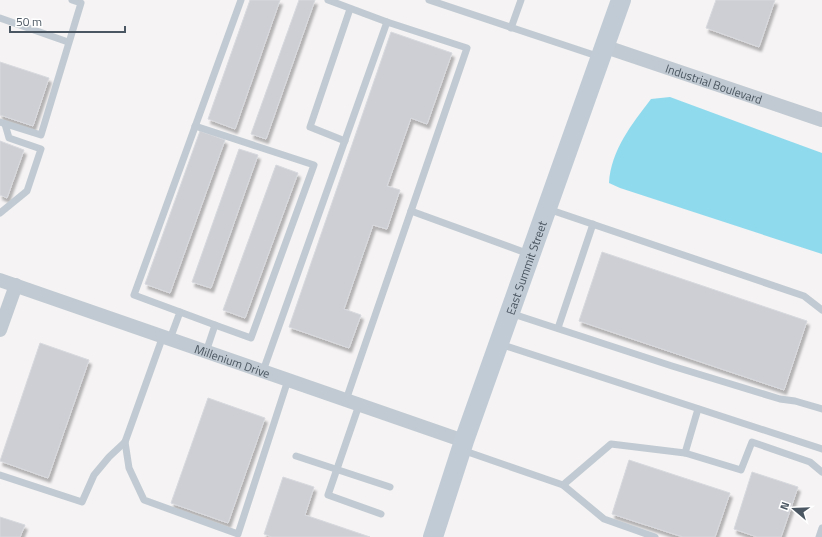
<svg xmlns="http://www.w3.org/2000/svg" width="822" height="537" viewBox="0 0 822 537" font-family="'Titillium Web',sans-serif">
<style>
.water{fill:#90daee}
.building{fill:#cdcfd5;stroke:#d7d9de;filter:url(#shadow)}
.lines{fill:none;stroke-linecap:round;stroke-linejoin:round}
.lane{stroke:#c1cad2;stroke-width:7}
.street{stroke:#c1cad2;stroke-width:14}
.secondary{stroke:#c1cbd6;stroke-width:20}
.labels{text-anchor:middle;dominant-baseline:central;stroke-width:4;stroke-linejoin:round;paint-order:stroke}
.street-label{font-size:12px;fill:#4a5661;stroke:#fff}
</style>
<defs>
<filter id="shadow"><feDropShadow dx="2.5" dy="4.5" stdDeviation="1" flood-color="#0004"/></filter>
</defs>
<rect width="100%" height="100%" fill="#f5f3f3"/>
<path class="water" d="M670 97 822 153V254L620 188 609 183C611 150 632 124 651 99Z"/>
<g class="building">
<path d="M250 0H280L235 129 208 119Z"/>
<path d="M299 0H315L266 139 251 134Z"/>
<path d="M716 0H775L759 47 706 28Z"/>
<path d="M391 32 452 53 427 124 411 118 387 186 400 190 387 229 373 225 344 309 361 315 349 348 289 327Z"/>
<path d="M0 62 49 78 33 126 0 115Z"/>
<path d="M200 131 225 140 170 293 145 284Z"/>
<path d="M0 141 24 150 7 198 0 195Z"/>
<path d="M239 149 258 155 211 288 192 282Z"/>
<path d="M276 165 298 173 245 318 223 310Z"/>
<path d="M602 252 807 321 784 390 579 321Z"/>
<path d="M40 343 89 360 48 478 0 461Z"/>
<path d="M208 398 265 418 228 523 171 503Z"/>
<path d="M629 460 730 493 715 537H683L612 514Z"/>
<path d="M752 472 798 487 781 537H757L734 529Z"/>
<path d="M283 477 314 487 305 515 370 537H272L264 534Z"/>
<path d="M0 517 25 525 20 537H0Z"/>
</g>
<g class="lines">
<g class="lane">
<path d="M328 0 387 22"/>
<path d="M429 0 600 57"/>
<path d="M0 18 68 42"/>
<path d="M511 28 521 0"/>
<path d="M0 122 41 135 81 3 72 0"/>
<path d="M195 126 314 165 251 338 215 325 206 352"/>
<path d="M345 141 310 127 350 9"/>
<path d="M548 209 804 296 822 310"/>
<path d="M0 213 27 191 41 149 9 138 5 124"/>
<path d="M180 312 215 325"/>
<path d="M510 313 672 366 780 399 795 401 822 409"/>
<path d="M558 328 593 224"/>
<path d="M170 339 180 312 134 295 241 0"/>
<path d="M500 344 822 449"/>
<path d="M263 371 387 22 467 48 411 211 529 254"/>
<path d="M346 400 411 211"/>
<path d="M359 405 328 495 381 514"/>
<path d="M125 442 129 468 144 500 238 534 288 380"/>
<path d="M462 450 563 485 604 519 655 537"/>
<path d="M685 453 698 409"/>
<path d="M296 456 390 487"/>
<path d="M0 475 82 502 94 475 109 457 125 442 163 336"/>
<path d="M563 485 611 444 685 453 741 470 752 442 810 462 822 472"/>
<path d="M819 537 822 528"/>
</g>
<g class="street">
<path id="s1" d="M606 47 822 120"/>
<path id="s2" d="M0 280 464 441"/>
<path d="M0 330 16 285"/>
</g>
<path class="secondary" id="s3" d="M433 537 464 441 621 0"/>
</g>
<g class="labels">
<g class="street-label">
<text stroke="none"><textPath href="#s1" startOffset="114">Industrial Boulevard</textPath></text>
<text stroke="none"><textPath href="#s3" startOffset="285">East Summit Street</textPath></text>
<text stroke="none"><textPath href="#s2" startOffset="246">Millenium Drive</textPath></text>
</g>
</g>
<g transform="translate(794 509) rotate(289)" stroke="#ffffff" stroke-width="3" paint-order="stroke">
<path d="M0-3L7 15L0 10L-7 15Z" fill="#4a5661"/>
<text y="-6" font-size="11" font-weight="bold" text-anchor="middle" fill="#4a5661">N</text>
</g>
<path d="M10 26v6h115v-6" fill="none" stroke="#4a5661" stroke-width="2"/>
<text x="16" y="26" font-size="12" fill="#4a5661" stroke="#ffffff" stroke-width="3" paint-order="stroke">50 m</text>
</svg>
